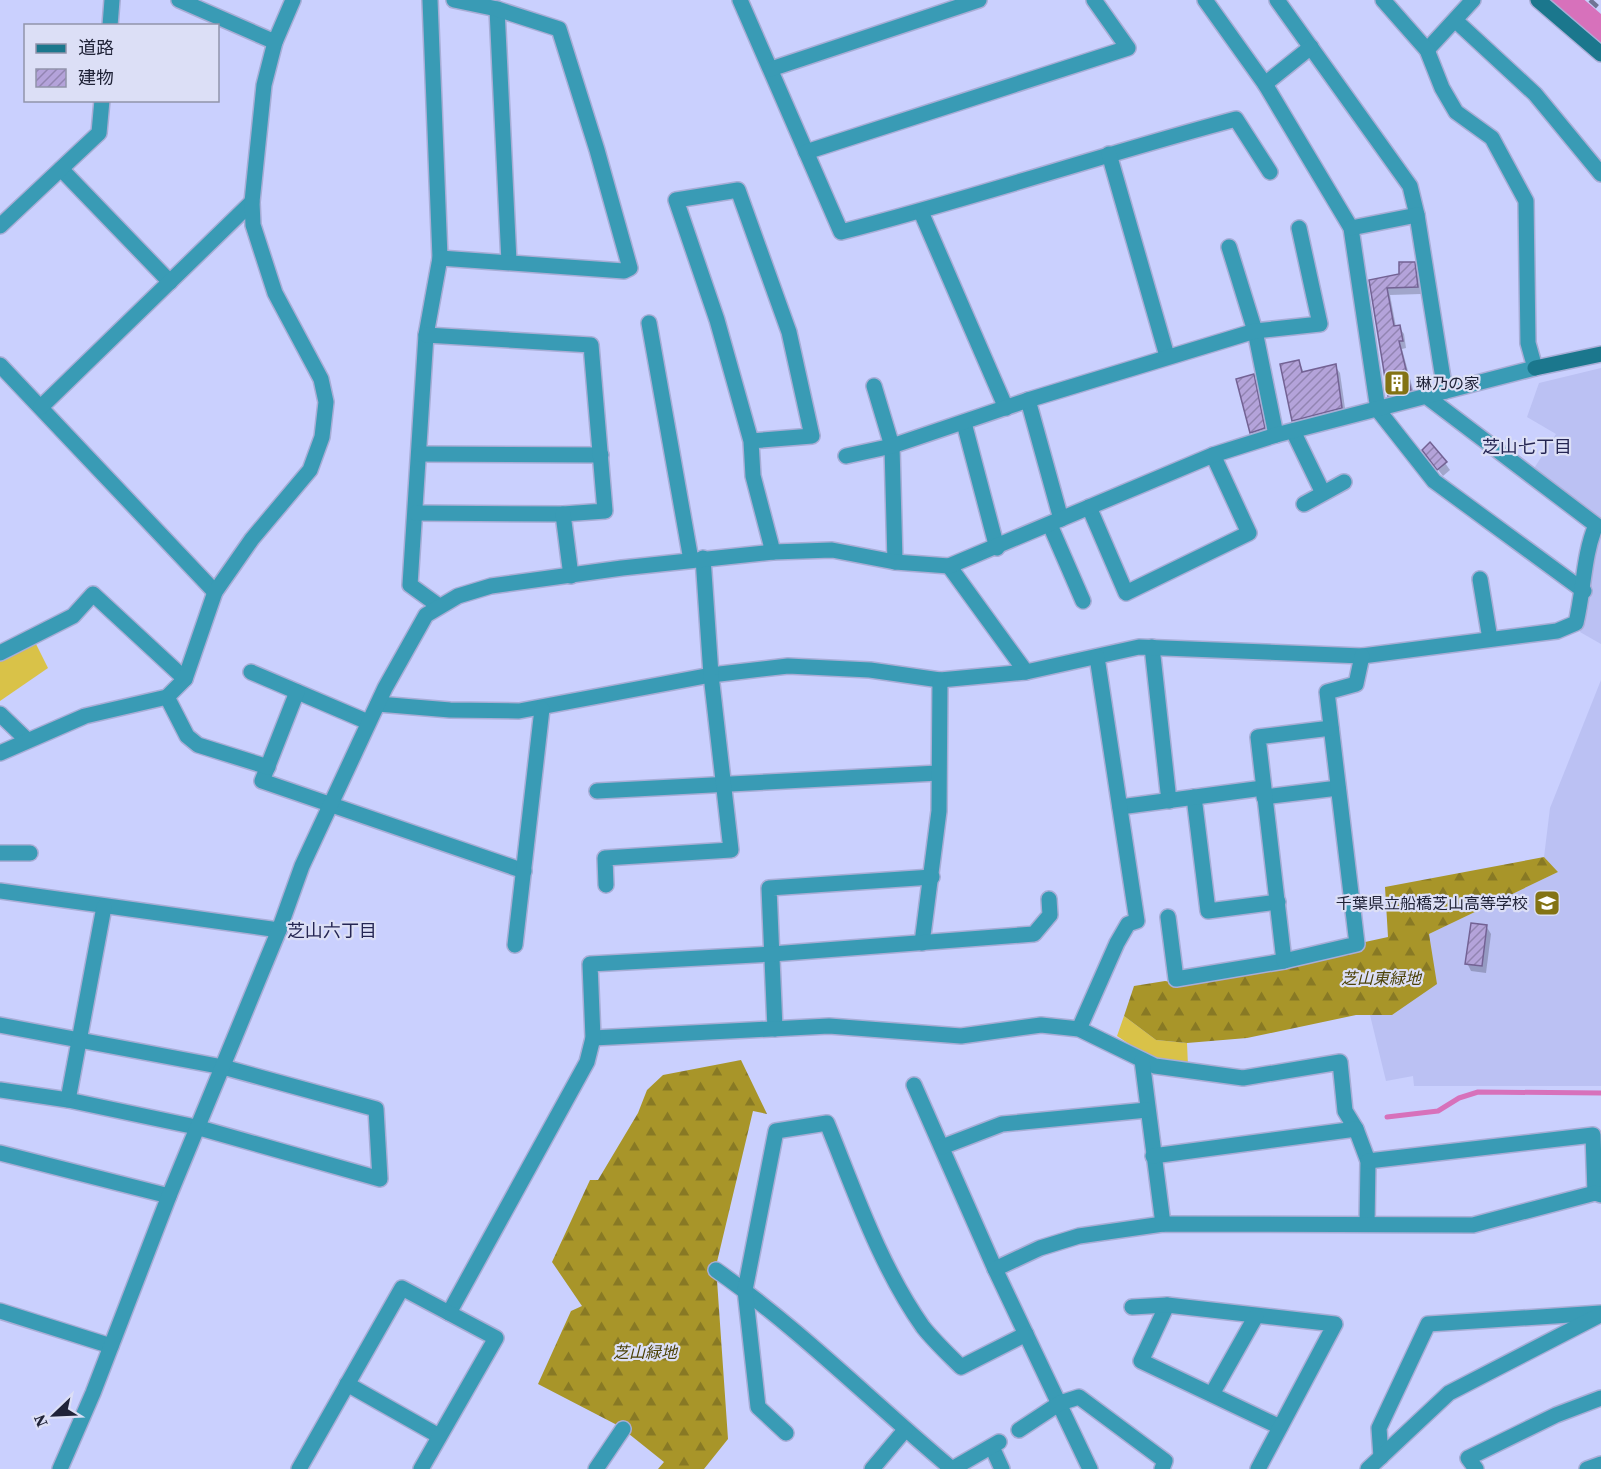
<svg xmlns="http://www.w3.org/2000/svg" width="1601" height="1469" viewBox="0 0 1601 1469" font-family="'Source Serif 4','Noto Sans JP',serif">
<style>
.built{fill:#bbc1f3}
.green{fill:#d9c248}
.forest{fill:url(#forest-firs)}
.shadow{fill:#0003}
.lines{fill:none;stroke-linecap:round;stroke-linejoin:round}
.stream{stroke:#d771bb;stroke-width:5}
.river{stroke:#d771bb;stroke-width:32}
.building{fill:url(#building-hatch);stroke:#736294;stroke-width:1.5}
.street-casing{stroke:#a8add6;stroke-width:18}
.secondary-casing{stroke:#a8add6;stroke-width:18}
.street{stroke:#399bb5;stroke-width:15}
.secondary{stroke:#1b778d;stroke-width:15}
.rail{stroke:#707495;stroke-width:4.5;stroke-dasharray:10 10;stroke-linecap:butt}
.labels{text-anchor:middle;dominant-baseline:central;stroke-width:4.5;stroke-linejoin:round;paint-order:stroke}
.poi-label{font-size:16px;fill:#202338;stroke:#dcdff6;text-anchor:start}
.park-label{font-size:16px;font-style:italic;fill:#4c4208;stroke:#dcdff6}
.neighbourhood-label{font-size:18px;fill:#252653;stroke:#dcdff6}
</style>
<defs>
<pattern id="forest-firs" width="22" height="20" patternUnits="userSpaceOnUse" patternTransform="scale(1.5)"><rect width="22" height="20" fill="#a89529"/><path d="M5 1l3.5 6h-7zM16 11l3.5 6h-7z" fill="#887924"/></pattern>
<pattern id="building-hatch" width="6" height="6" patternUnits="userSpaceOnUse" patternTransform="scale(1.5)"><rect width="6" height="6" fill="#b4a3da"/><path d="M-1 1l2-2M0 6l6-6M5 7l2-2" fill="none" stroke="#9284b2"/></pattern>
</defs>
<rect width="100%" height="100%" fill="#cad0fe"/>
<g class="built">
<path d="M1601 368V523L1533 470 1556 434 1527 417 1539 383Z"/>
<path d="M1601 529V644L1580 632 1588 609 1592 547Z"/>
<path d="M1601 680V1086H1414L1413 1076 1386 1081 1370 1015H1392L1429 934 1558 872 1544 857 1550 808Z"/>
</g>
<g class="green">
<path d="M34 640 48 668 0 701V660Z"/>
<path d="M1124 1016 1156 1040 1187 1043 1188 1066 1158 1063 1117 1036Z"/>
</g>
<g class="forest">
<path d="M1544 857 1558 872 1429 934 1437 984 1392 1015H1356L1247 1038 1187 1043 1156 1040 1124 1016 1134 986 1165 981 1177 983 1388 937 1385 887Z"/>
<path d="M741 1060 767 1114 753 1111 716 1266 728 1439 704 1469H658L664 1462 619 1426 538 1384 571 1311 582 1306 552 1262 590 1180H598L638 1113 647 1090 663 1075Z"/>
</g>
<g class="shadow">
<path d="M1414 263 1418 271 1421 294 1390 295 1396 327H1399L1404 334 1406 348 1402 349 1415 397 1394 403 1384 377 1377 309 1370 281 1401 275Z"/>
<path d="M1299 361 1304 373 1335 366 1340 373 1346 415 1297 428 1293 420Z"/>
<path d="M1253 376 1257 383 1268 436 1256 440 1252 432Z"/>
<path d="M1428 457 1445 463 1450 470 1443 476Z"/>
<path d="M1486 926 1491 934 1486 973 1471 971 1467 963Z"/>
</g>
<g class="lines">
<path class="stream" d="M1387 1117 1438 1111 1459 1098 1478 1092 1601 1093"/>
<path class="river" d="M1560 0 1601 35"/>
</g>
<g class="building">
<path d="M1399 262H1415L1417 279 1418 287 1387 288 1394 326 1400 325 1403 341H1399L1411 390 1388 396 1369 280 1399 274Z"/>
<path d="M1299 360 1302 372 1336 364 1342 408 1292 421 1280 364Z"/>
<path d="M1254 374 1265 428 1250 433 1236 379Z"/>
<path d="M1430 442 1447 462 1437 470 1422 450Z"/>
<path d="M1471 923 1487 925 1482 966 1465 964Z"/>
</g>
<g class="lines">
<defs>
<g id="street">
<path d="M179 0 275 42"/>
<path d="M430 0 440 258 426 335 410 585 439 606"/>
<path d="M740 0 841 232C974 198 1104 154 1236 119L1270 172"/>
<path d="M1205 0 1265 84 1351 228 1378 410 1434 481 1584 591"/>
<path d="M1277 0 1410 186 1417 215 1445 391"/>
<path d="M497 9 509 262"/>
<path d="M1456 21 1535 94 1601 174"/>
<path d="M110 26 112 0"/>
<path d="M1427 50 1473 0"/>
<path d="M771 69 979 0"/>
<path d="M1265 84 1311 47"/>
<path d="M806 152 1128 48 1094 0"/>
<path d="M1109 154 1167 356"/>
<path d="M61 169 170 282"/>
<path d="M921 212 1006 408"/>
<path d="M0 226 99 133 102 100"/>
<path d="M1351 228 1417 215"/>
<path d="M1229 247 1255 331 1276 435"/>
<path d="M440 258 624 271 630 268 597 150 559 29 497 9 454 0"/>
<path d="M649 323 691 560"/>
<path d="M0 365 215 592"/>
<path d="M874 386 892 446 895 562"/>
<path d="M1028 400 1061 519"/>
<path d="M41 407 252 202"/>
<path d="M964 423 997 548"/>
<path d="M1293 431 1323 493"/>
<path d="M751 441 812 436 789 332 738 190 676 200 717 320 751 441 753 476 773 552"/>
<path d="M420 454 601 455"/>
<path d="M846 456 892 446 1028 400 1255 331 1320 324 1299 228"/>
<path d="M1304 504 1344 482"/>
<path d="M1089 507 1126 593 1249 533 1213 455"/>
<path d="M416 513 563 514 605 511 591 345 426 335"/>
<path d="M563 514 571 576"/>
<path d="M1050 525 1083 601"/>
<path d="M949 566 1026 672"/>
<path d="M1480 579 1490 639"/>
<path d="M1152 647 1169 801"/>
<path d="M0 653 73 616 93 594 185 679"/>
<path d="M251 672 368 722"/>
<path d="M297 692 262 781 524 871"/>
<path d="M167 697 187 736 198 745 268 767"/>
<path d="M378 704 450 710 519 711 711 675 788 666 870 670 940 680 1026 672 1139 647 1362 656 1557 631 1576 623C1584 590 1583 556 1596 525L1426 396"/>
<path d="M0 714 27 740"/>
<path d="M0 753 85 716 167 697 185 679 215 592 252 539 310 470 322 437 326 402 321 379 275 293 253 225 252 202 264 85 275 42 293 0"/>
<path d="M597 791 938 773"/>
<path d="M1194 797 1208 911 1278 902"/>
<path d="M1264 797 1338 788"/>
<path d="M1120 807 1263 788"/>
<path d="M0 853H30"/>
<path d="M606 885 605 858 731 850 711 675 703 558"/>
<path d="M0 891 279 930"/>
<path d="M1168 917 1176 979 1284 961 1357 944 1327 692 1356 684 1362 656"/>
<path d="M922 943 939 811 940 680"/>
<path d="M515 945 542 709"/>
<path d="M1284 961 1258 737 1331 728"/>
<path d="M0 1025 223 1067 376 1109 380 1179 196 1127 68 1100 0 1090"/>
<path d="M775 1029 769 888 932 877"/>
<path d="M1079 1029 1117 943 1128 924 1137 921 1097 657"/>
<path d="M593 1038 829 1026 961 1036 1041 1025 1079 1029 1155 1066 1243 1078 1340 1062 1345 1111 1356 1129 1368 1161 1367 1224"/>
<path d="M1142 1060 1163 1224"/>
<path d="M914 1085 995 1269 1090 1469"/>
<path d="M68 1100 104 907"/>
<path d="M942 1147 1002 1124 1147 1110"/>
<path d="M0 1153 169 1196"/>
<path d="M1153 1156 1356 1129"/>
<path d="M1368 1161 1593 1135 1595 1193"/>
<path d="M995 1269 1040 1248 1079 1236 1163 1224 1473 1225 1595 1193 1601 1195"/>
<path d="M716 1270C800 1329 873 1403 952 1469"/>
<path d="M1167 1305 1141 1361 1280 1427"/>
<path d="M1132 1307 1167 1305 1335 1324 1258 1469"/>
<path d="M0 1311 111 1346"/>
<path d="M449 1313 587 1062 593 1038 590 964 772 954 1034 934 1050 915 1049 899"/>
<path d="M347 1384 439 1436"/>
<path d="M1212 1394 1256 1316"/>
<path d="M1019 1430 1060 1403 1079 1397 1165 1461 1162 1469"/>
<path d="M786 1433 758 1407 745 1290 776 1131 827 1123C855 1192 880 1266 923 1327 934 1341 948 1354 961 1367L1026 1334"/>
<path d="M992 1447 1002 1469"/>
<path d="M1381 1457 1379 1428 1428 1324 1601 1313"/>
<path d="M60 1469 93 1393 169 1196 279 930 302 866 385 688 426 615 458 596 491 586 622 568 773 552 832 550 895 562 949 566 1213 455 1276 435 1535 368 1528 343 1526 201 1492 138 1456 112 1442 88 1427 50 1383 0"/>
<path d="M299 1469 402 1288 496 1338 421 1469"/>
<path d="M596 1469 623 1429"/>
<path d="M872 1469 905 1430"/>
<path d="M952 1469 999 1442"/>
<path d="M1368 1469 1449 1393 1598 1316"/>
<path d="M1476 1469 1468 1458 1556 1415 1601 1398"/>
<path d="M1587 1469 1601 1464"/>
</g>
<g id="secondary">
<path d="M1538 0 1601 54"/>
<path d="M1535 368 1601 354"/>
</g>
</defs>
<use href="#street" class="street-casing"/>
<use href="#secondary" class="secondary-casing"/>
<use href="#street" class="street"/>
<use href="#secondary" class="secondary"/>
<path class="rail" d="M1590 0 1601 10"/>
</g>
<defs>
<symbol id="building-square" viewBox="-11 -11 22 22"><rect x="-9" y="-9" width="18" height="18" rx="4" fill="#837314" stroke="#dcdff6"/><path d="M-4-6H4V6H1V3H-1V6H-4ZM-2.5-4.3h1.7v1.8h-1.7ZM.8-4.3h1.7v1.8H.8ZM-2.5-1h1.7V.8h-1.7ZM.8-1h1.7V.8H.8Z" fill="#fff"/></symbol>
<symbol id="school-square" viewBox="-11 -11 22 22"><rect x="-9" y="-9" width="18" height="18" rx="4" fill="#837314" stroke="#dcdff6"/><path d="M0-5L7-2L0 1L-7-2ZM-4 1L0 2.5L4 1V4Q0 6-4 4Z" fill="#fff"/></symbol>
</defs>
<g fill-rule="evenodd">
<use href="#building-square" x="1382" y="368" width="30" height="30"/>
<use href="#school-square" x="1532" y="888" width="30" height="30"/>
</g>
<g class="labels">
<g class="poi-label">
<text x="1416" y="383">琳乃の家</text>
<text x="1528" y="903" text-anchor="end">千葉県立船橋芝山高等学校</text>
</g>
<g class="park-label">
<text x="1381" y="978">芝山東緑地</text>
<text x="645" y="1352">芝山緑地</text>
</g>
<g class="neighbourhood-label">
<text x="1527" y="446">芝山七丁目</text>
<text x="332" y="930">芝山六丁目</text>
</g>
</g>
<rect x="24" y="24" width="195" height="78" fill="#dcdff6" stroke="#9194aa" stroke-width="1.5"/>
<rect x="36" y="44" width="30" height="9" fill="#1b778d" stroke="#9194aa" stroke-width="1.5"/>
<text x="78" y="54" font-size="18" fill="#202338">道路</text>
<rect x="36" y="69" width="30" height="18" fill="url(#building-hatch)" stroke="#9194aa" stroke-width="1.5"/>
<text x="78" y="84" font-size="18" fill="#202338">建物</text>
<g transform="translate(54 1415) rotate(247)" stroke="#dcdff6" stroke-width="4.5" paint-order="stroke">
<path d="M0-4.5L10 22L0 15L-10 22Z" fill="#202338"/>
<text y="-9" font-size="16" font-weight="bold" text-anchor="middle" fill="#202338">N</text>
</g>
</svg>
